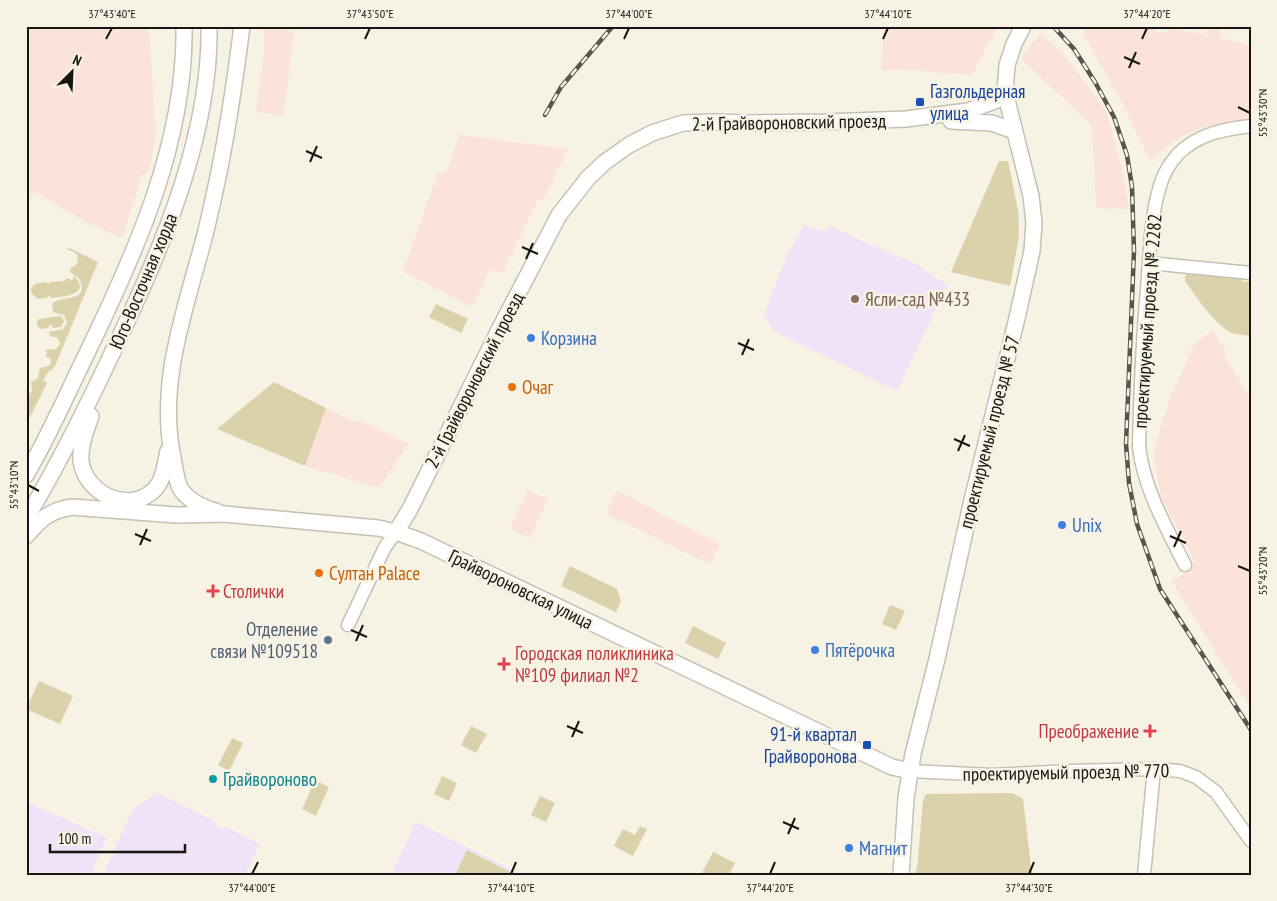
<svg xmlns="http://www.w3.org/2000/svg" width="1277" height="901" viewBox="0 0 1277 901" font-family="'PT Sans Narrow',sans-serif">
<style>
.industrial{fill:#fbe3d9}
.education{fill:#efe3f7}
.green{fill:#dbd1ab}
.lines{fill:none;stroke-linecap:round;stroke-linejoin:round}
.minor-casing{stroke:#c5c1b4;stroke-width:15}
.major-casing{stroke:#c5c1b4;stroke-width:18}
.minor{stroke:#fff;stroke-width:12}
.major{stroke:#fff;stroke-width:15}
.rail-casing{stroke:#57554d;stroke-width:4.5}
.rail{stroke:#f6f2e4;stroke-width:2.5;stroke-dasharray:8;stroke-linecap:butt}
.ticks{fill:none;stroke:#171611;stroke-width:2}
.transit-dot{fill:#1a4fb4;stroke:#f6f2e4;stroke-width:2}
.education-dot{fill:#8d6e63;stroke:#f6f2e4;stroke-width:2}
.shop-dot{fill:#3f7fe0;stroke:#f6f2e4;stroke-width:2}
.food-dot{fill:#e8710a;stroke:#f6f2e4;stroke-width:2}
.health-dot{fill:#e0444e;stroke:#f6f2e4;stroke-width:2}
.service-dot{fill:#5c6f8a;stroke:#f6f2e4;stroke-width:2}
.culture-dot{fill:#0f9aa8;stroke:#f6f2e4;stroke-width:2}
.labels{text-anchor:middle;dominant-baseline:central;stroke-width:5;stroke-linejoin:round;paint-order:stroke}
.transit-label{font-size:19px;fill:#164399;stroke:#f6f2e4;text-anchor:start}
.street-label{font-size:19px;fill:#171611;stroke:#f6f2e4}
.education-label{font-size:19px;fill:#785e54;stroke:#f6f2e4;text-anchor:start}
.shop-label{font-size:19px;fill:#366cbe;stroke:#f6f2e4;text-anchor:start}
.food-label{font-size:19px;fill:#c56008;stroke:#f6f2e4;text-anchor:start}
.health-label{font-size:19px;fill:#be3a42;stroke:#f6f2e4;text-anchor:start}
.service-label{font-size:19px;fill:#4e5e75;stroke:#f6f2e4;text-anchor:end}
.culture-label{font-size:19px;fill:#0d838f;stroke:#f6f2e4;text-anchor:start}
.neatline{fill:none;stroke:#171611;stroke-width:2}
.ticks-label{font-size:12px;text-anchor:middle;fill:#171611}
</style>
<rect width="100%" height="100%" fill="#f6f2e4"/>
<g class="industrial">
<path d="M26 26H149L156 135 149 172 142 175 122 238 85 222 35 192 26 205Z"/>
<path d="M264 26H295L283 116 256 112 264 52Z"/>
<path d="M884 26H998L972 75 895 69 881 71Z"/>
<path d="M1080 26H1155V31L1166 33 1168 27 1206 35 1208 26H1222L1220 38 1251 45V119L1206 127 1181 136 1150 160 1121 100 1099 63Z"/>
<path d="M1041 32 1068 59 1107 113 1123 173 1129 209 1096 208 1092 125 1021 59Z"/>
<path d="M459 135 568 149 543 200 539 198 502 274 490 269 472 307 403 272 438 172 443 173 449 167Z"/>
<path d="M1212 330 1227 353 1224 355 1251 399V709L1171 580 1190 571 1188 568 1196 563 1162 499 1155 466V447L1169 400 1194 345Z"/>
<path d="M326 408 351 420 362 421 408 444 379 488 305 466Z"/>
<path d="M528 490 548 499 530 538 510 528Z"/>
<path d="M617 491 720 544 710 564 606 514Z"/>
</g>
<g class="education">
<path d="M804 225 825 232 829 226 917 265 947 285 897 391 775 332 764 314 786 258Z"/>
<path d="M157 793 213 820 215 825 222 829 227 827 260 844 245 875H103L132 810Z"/>
<path d="M26 802 107 838 90 875H26Z"/>
<path d="M416 822 523 875H391Z"/>
</g>
<g class="green">
<path d="M999 161H1008L1018 211 1019 236 1010 286 951 272Z"/>
<path d="M67 247 98 262 55 366 51 371H49L43 380 47 383 26 425V395L32 392 31 382 38 378 40 368 48 366 51 363 50 358 45 356 47 353 45 350 56 349 60 344 58 338 50 336 49 332 63 329 67 323 64 315 53 312 52 304C60 294 91 304 79 278L70 272V269L77 264 78 256 74 252 68 250Z"/>
<path d="M1189 272 1242 277V281L1251 282V336C1246 335 1240 335 1235 334 1216 328 1197 297 1185 281V276Z"/>
<path d="M74 276C93 295 61 297 50 298L51 295 46 298 38 299 31 293V288L35 284 45 282 50 284 49 282 63 281 68 278 72 281Z"/>
<path d="M436 304 468 319 461 333 429 317Z"/>
<path d="M59 316 62 317 64 321 61 327 52 328 53 325H50L48 328 41 329 37 325V321L39 319Z"/>
<path d="M274 382 326 408 305 466 217 429Z"/>
<path d="M570 566 617 589 621 601 616 612 561 586Z"/>
<path d="M890 605 905 611 896 630 882 624Z"/>
<path d="M693 626 726 643 718 659 685 643Z"/>
<path d="M39 681 73 696 60 724 26 709Z"/>
<path d="M471 726 487 734 476 753 461 745Z"/>
<path d="M232 738 243 743 229 771 218 765Z"/>
<path d="M442 776 457 783 449 801 434 794Z"/>
<path d="M315 780 329 787 316 816 302 809Z"/>
<path d="M1012 793 1023 799 1032 875H913L917 869 923 801 926 794Z"/>
<path d="M540 796 555 803 546 822 531 815Z"/>
<path d="M640 826 647 829 633 856 614 846 623 829 635 835Z"/>
<path d="M467 850 516 875H455Z"/>
<path d="M713 852 735 863 729 875H701Z"/>
</g>
<g class="lines">
<defs>
<g id="minor">
<path d="M1149 263 1251 273"/>
<path d="M1185 565C1166 527 1144 489 1139 447 1140 390 1143 333 1148 276 1150 247 1151 215 1160 186 1163 174 1170 163 1178 154 1198 134 1224 129 1251 126"/>
<path d="M348 625 385 547 396 532"/>
<path d="M910 771 992 775 1071 771 1154 769 1180 771 1196 777 1216 792 1251 841"/>
<path d="M1144 875 1154 769"/>
</g>
<g id="major">
<path d="M951 121 992 123 1014 131"/>
<path d="M91 416C86 430 80 445 81 461 85 493 128 515 154 490 164 480 165 464 168 451"/>
<path d="M26 475C49 436 67 394 87 353 136 252 186 141 184 26"/>
<path d="M218 512C204 508 188 501 180 488 176 479 175 468 173 458 158 386 183 316 202 246 207 228 211 209 215 191 227 137 235 81 242 26"/>
<path d="M26 519C62 458 93 395 123 330 166 239 211 129 209 26"/>
<path d="M396 532 410 509 500 328 559 215 588 178 605 162 629 145 652 133 683 123 715 122 748 123 826 122 906 119 968 111 997 100 1005 92 1007 65 1014 44 1023 26"/>
<path d="M26 536C41 519 48 511 72 507L176 515 224 514 378 528 396 532 421 541 892 767 910 771"/>
<path d="M901 875 906 798 913 754 937 659 972 500 1017 318 1032 251 1034 223 1031 196 1005 92"/>
</g>
</defs>
<use href="#minor" class="minor-casing"/>
<use href="#major" class="major-casing"/>
<use href="#minor" class="minor"/>
<use href="#major" class="major"/>
<defs>
<g id="rail">
<path d="M1053 26 1074 49 1095 82 1114 117 1127 155 1132 187 1134 251 1126 444 1129 483 1137 524 1160 589 1251 730"/>
<path d="M545 115 561 87 613 26"/>
</g>
</defs>
<use href="#rail" class="rail-casing"/>
<use href="#rail" class="rail"/>
</g>
<path class="ticks" d="M106 39 112 28M365 39 370 28M624 39 629 28M883 39 888 28M1142 39 1147 28M1124 57 1140 64M1129 68 1136 52M1238 107 1250 113M306 151 322 158M310 162 317 146M522 247 538 254M526 259 533 243M738 343 754 350M742 355 749 339M954 439 970 446M958 451 965 435M28 485 39 491M135 534 151 541M1170 536 1186 543M140 545 147 529M1174 547 1181 531M1238 566 1250 571M351 630 367 637M356 641 363 625M567 726 583 733M572 737 579 721M783 822 799 829M788 834 795 818M252 874 258 862M511 874 516 862M770 874 775 862M1029 874 1034 862"/>
<g class="transit-dot">
<rect x="915" y="97" width="10" height="10" rx="2.5"/>
<rect x="862" y="740" width="10" height="10" rx="2.5"/>
</g>
<circle class="education-dot" cx="855" cy="299" r="5"/>
<g class="shop-dot">
<circle cx="531" cy="338" r="5"/>
<circle cx="1062" cy="525" r="5"/>
<circle cx="815" cy="650" r="5"/>
<circle cx="849" cy="848" r="5"/>
</g>
<g class="food-dot">
<circle cx="512" cy="387" r="5"/>
<circle cx="319" cy="573" r="5"/>
</g>
<g class="health-dot">
<path d="M210.5 583.5h5v5h5v5h-5v5h-5v-5h-5v-5h5z"/>
<path d="M501.5 656.5h5v5h5v5h-5v5h-5v-5h-5v-5h5z"/>
<path d="M1147.5 723.5h5v5h5v5h-5v5h-5v-5h-5v-5h5z"/>
</g>
<circle class="service-dot" cx="328" cy="640" r="5"/>
<circle class="culture-dot" cx="213" cy="779" r="5"/>
<g class="labels">
<g class="transit-label">
<text x="930" y="91">Газгольдерная<tspan x="930" dy="22">улица</tspan></text>
<text x="857" y="734" text-anchor="end">91-й квартал<tspan x="857" dy="22">Грайворонова</tspan></text>
</g>
<g class="street-label">
<text transform="translate(789 122) rotate(-1)">2-й Грайвороновский проезд</text>
<text transform="translate(143 281) rotate(-67)">Юго-Восточная хорда</text>
<text transform="translate(1147 321) rotate(-86)">проектируемый проезд № 2282</text>
<text transform="translate(474 380) rotate(-63)">2-й Грайвороновский проезд</text>
<text transform="translate(989 432) rotate(-76)">проектируемый проезд № 57</text>
<text transform="translate(521 589) rotate(26)">Грайвороновская улица</text>
<text transform="translate(1066 772) rotate(-1)">проектируемый проезд № 770</text>
</g>
<g class="education-label">
<text x="865" y="299">Ясли-сад №433</text>
</g>
<g class="shop-label">
<text x="541" y="338">Корзина</text>
<text x="1072" y="525">Unix</text>
<text x="825" y="650">Пятёрочка</text>
<text x="859" y="848">Магнит</text>
</g>
<g class="food-label">
<text x="522" y="387">Очаг</text>
<text x="329" y="573">Султан Palace</text>
</g>
<g class="health-label">
<text x="223" y="591">Столички</text>
<text x="515" y="653">Городская поликлиника<tspan x="515" dy="22">№109 филиал №2</tspan></text>
<text x="1139" y="731" text-anchor="end">Преображение</text>
</g>
<g class="service-label">
<text x="318" y="629">Отделение<tspan x="318" dy="22">связи №109518</tspan></text>
</g>
<g class="culture-label">
<text x="223" y="779">Грайвороново</text>
</g>
</g>
<rect width="1277" height="901" fill="none" stroke="#f6f2e4" stroke-width="55"/>
<g transform="translate(72 72) rotate(24)" stroke="#f6f2e4" stroke-width="4" paint-order="stroke">
<path d="M0-4L9 19L0 12L-9 19Z" fill="#171611"/>
<text y="-8" font-size="14" font-weight="bold" text-anchor="middle" fill="#171611">N</text>
</g>
<path d="M50 844v8h135v-8" fill="none" stroke="#171611" stroke-width="2.5"/>
<text x="58" y="844" font-size="15" fill="#171611" stroke="#f6f2e4" stroke-width="4" paint-order="stroke">100 m</text>
<rect x="28" y="28" width="1222" height="846" class="neatline"/>
<g class="ticks-label">
<text x="112" y="18">37°43'40"E</text>
<text x="370" y="18">37°43'50"E</text>
<text x="629" y="18">37°44'00"E</text>
<text x="888" y="18">37°44'10"E</text>
<text x="1147" y="18">37°44'20"E</text>
<text transform="translate(1263 113) rotate(-90)" y="4">55°43'30"N</text>
<text transform="translate(14 485) rotate(-90)" y="4">55°43'10"N</text>
<text transform="translate(1263 571) rotate(-90)" y="4">55°43'20"N</text>
<text x="252" y="892">37°44'00"E</text>
<text x="511" y="892">37°44'10"E</text>
<text x="770" y="892">37°44'20"E</text>
<text x="1029" y="892">37°44'30"E</text>
</g>
</svg>
